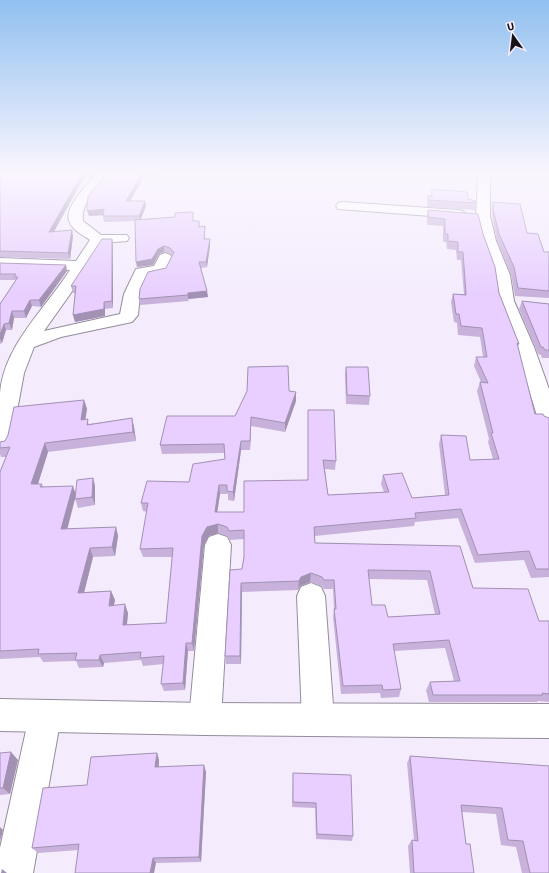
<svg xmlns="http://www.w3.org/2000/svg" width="549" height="873" viewBox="0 0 549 873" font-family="'Source Sans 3',sans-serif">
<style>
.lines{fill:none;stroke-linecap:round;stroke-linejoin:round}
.minor-casing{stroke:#948c9b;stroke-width:2}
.major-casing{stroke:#948c9b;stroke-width:2}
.minor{fill:#fff;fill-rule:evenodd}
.major{fill:#fff;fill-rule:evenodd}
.wall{fill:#c8b2db;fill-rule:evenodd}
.shaded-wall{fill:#a291b2}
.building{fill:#e8cfff;stroke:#a291b2;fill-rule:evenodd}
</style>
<rect width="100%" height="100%" fill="#f4ecfd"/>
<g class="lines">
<defs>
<g id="minor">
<path d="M99 172H112C101 187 80 200 83 221L101 235H127L129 238 127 241 103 243 80 280 44 331 120 314 124 294 136 269 154 266 160 255 165 253 170 255 173 258 165 273 148 276 140 294 138 315 132 322 61 337 34 347 24 373 11 443 8 449 0 451C0 432 0 412 0 393 4 345 46 308 70 270L0 268V258L76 261 90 240C83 235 72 230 69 221 64 206 90 182 99 172Z"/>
<path d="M476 172H488L490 179V216L496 241 510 275 514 301 534 347 549 389V426L541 424 538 419 516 347 498 301 494 275 482 241 476 216 478 179Z"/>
<path d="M343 202 458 210 463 211 465 214 463 217 458 218 338 209 336 206 338 203Z"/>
<path d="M218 534 227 537 231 545 221 719 217 731 205 735 193 731 189 719 205 545 209 537Z"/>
<path d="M311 583 321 587 325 596 334 719 330 731 318 735 306 731 302 719 297 596 301 587Z"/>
<path d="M45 701 57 705 61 717 33 873H0V848L29 717 33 705Z"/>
</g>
<path id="major" d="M0 699 205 703 549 704V738L205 735 0 731Z"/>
</defs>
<use href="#minor" class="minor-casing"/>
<use href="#major" class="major-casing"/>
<use href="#minor" class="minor"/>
<use href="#major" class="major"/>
</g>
<g class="wall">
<path d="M0 172H87L54 231 73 236 70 259 0 257Z"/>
<path d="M108 172H162L160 177H144L130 201H145L146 206 141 219 194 221 205 232V239H210V245L207 267 201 268 208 297 188 299 189 301 140 305 139 299 166 268 172 255 171 254 164 252 159 254 153 265 137 267 135 221 104 222 103 215 89 216Z"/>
<path d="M432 189 468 199 476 203 475 210 427 207 428 196H431Z"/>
<path d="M493 202 527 233 544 252H549V298L515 296 511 274 497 241 492 216V209Z"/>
<path d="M428 210 483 234 499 293 519 344 518 347 535 414 549 418V577L531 578 524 560 475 563 458 518 415 522 414 526 315 536V543L460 546 473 588 539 621H549V702L538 701 537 702H429L426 690 430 682 454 681 445 648 394 651 401 689 399 697 381 698 380 693 341 694 333 617 334 610 333 589H324L322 586 310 582 300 586 298 590 242 592 241 664H226L225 656 244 557V539L230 540 227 536 218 533 209 536 204 545 194 651H188L185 690 164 691 161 684 164 664 143 666 141 660 104 663 103 667 79 668 76 661 43 662 40 657 0 659V472L6 457H1L0 454V442L5 441 84 400 87 409 85 419 89 424 132 418 134 427 136 441 48 452 38 484H42L43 487 76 494 93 478 95 486V505L78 508 75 498 67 529 116 527 118 536 115 556 93 557 84 592 111 591 115 600 114 605 128 613 127 625 166 623 172 557H143L140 549 147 512 143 511 141 503 189 482 225 459 224 453 162 454 160 445 235 416 289 391 296 401 285 432 251 426 250 450H241L234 501 228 500V494H220L217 512H244L308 480V410L336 461 335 470 325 469 328 495 384 492 381 484 383 475 412 498 445 495 439 444 441 435 470 460 493 459 488 442 489 439 477 391 480 382H481L474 366 476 357H483L480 337 458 335 457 323 454 322 451 302 453 294H464L461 260H457L456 250 447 249 446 242H443V226L427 225V218ZM369 579 427 580 435 614 388 617 372 605Z"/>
<path d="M112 239 113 245V308L105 309V316L75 322 73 315 75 293H73L71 286Z"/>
<path d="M0 263 66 265 67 271 41 307 32 306 26 318H14L12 330H6L2 343 0 344V304L15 281V280H0Z"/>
<path d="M522 301 549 304V358H542L541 355 538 354 519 309Z"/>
<path d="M346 367 370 396 369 405 346 404 345 375Z"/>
<path d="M0 753 18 760 10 794 0 795Z"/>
<path d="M157 753 159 760V767L206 772 201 862 156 863 79 850 38 853 32 848 87 785Z"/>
<path d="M410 756 549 766V873H522L516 847 501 845 496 814 462 812 466 844 474 873H410L408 846 412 840H414L407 763Z"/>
<path d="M293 773 353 836 352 841 316 839 315 808 292 807Z"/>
</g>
<g class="shaded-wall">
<path d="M83 172H87L51 237 49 232Z"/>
<path d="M91 172H98L89 180 88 175Z"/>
<path d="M143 172 144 177 127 206 126 201Z"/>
<path d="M159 172H162L160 177Z"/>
<path d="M145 201 146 206 140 221 139 216Z"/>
<path d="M104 209 105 215 89 216 87 211Z"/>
<path d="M72 230 73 236 70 259 68 253Z"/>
<path d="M112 239 113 245V308L112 301Z"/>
<path d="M210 239V245L207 267 206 262Z"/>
<path d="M164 246V252L159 254 153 265 137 267 136 262 158 249Z"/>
<path d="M66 265 67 271 41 307 39 300Z"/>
<path d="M207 291 208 297 188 299V293Z"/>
<path d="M30 300 32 306 26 318 24 311Z"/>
<path d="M104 302 105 309V316L75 322 73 315Z"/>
<path d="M12 311 14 318 12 330 9 323Z"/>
<path d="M4 324 6 330 2 343 0 339V335Z"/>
<path d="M296 392V401L285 432V423Z"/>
<path d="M84 400 87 409 84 429 81 420Z"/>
<path d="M251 417V426L250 450V441Z"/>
<path d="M132 418 134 427 136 441 133 432Z"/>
<path d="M241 441V450L234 501 233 492Z"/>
<path d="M45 443 48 452 35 493 31 484Z"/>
<path d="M93 478 95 486V505L92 497Z"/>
<path d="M219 485 220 494 216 521 215 512Z"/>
<path d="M73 486 76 495 65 538 61 529Z"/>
<path d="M218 524V533L209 536 204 545 194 651 192 643 202 536 207 527Z"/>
<path d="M116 527 118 536 115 556 112 547Z"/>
<path d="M90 548 93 557 82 601 78 593Z"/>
<path d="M311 573 310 582 300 586 298 590 299 581 301 577Z"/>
<path d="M241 583 242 592 241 664 240 656Z"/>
<path d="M111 591 115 600 112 614 109 606Z"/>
<path d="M125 604 128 613 126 633 123 625Z"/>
<path d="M186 643 188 651 185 690 183 683Z"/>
<path d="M100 655 104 663 103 667 99 660Z"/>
<path d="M11 752 18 760 10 794 3 788Z"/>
<path d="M157 753 159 760 158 774 155 767Z"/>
<path d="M204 765 206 772 201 862 199 857Z"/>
<path d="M0 827 3 830 0 841Z"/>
<path d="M153 858 156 863 154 873H150Z"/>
<path d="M2 869 7 873H1Z"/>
</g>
<g class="building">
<path d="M0 172H83L49 232 72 230 68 253 0 251Z"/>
<path d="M108 172H143L126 201H145L139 216H103L104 209 87 211 88 196Z"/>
<path d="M432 189 467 192 468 199 475 201 476 203 428 200V196H432Z"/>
<path d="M493 202 520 204 527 233 538 234 544 252H549V291L518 288 514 267 499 234 493 209Z"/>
<path d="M428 210 478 214 483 234 495 267 499 293 519 344 517 343 535 414H543L544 416 549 418V569H536L529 551 478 555 461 509 415 513 416 518 314 527 315 543 460 546 473 588 528 589 539 621H549V694L542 693 543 695H433L430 682 460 681 449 640 393 644 401 689 383 690 382 685 343 686 334 609H336L334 580H324L322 577 311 573 301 577 299 581 241 583 240 656H225L230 570 242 569 244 557V530L229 531 227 527 218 524 207 527 202 536 192 643H186L183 683 161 684 164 656 140 658 141 652 100 655 99 660H75L77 653 38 654 39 649 0 651V472L10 447 0 448V442L5 441 8 435 14 407 84 400 81 420 88 419 87 425 132 418 133 432 45 443 31 484H42L40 487 73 486 61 529 116 527 112 547 90 548 78 593 111 591 109 606 125 604 123 625 166 623 173 548 140 549 148 503H141L147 481 189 482 193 464 225 459 224 444 160 445 167 416H235L247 391 248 367 288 366 289 391 296 392 285 423 251 417 250 441H241L233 492 227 491V485H219L215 512H244V481L308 480V410H334L336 461 323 460 328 495 389 492 383 475 402 473 412 498 449 495 441 435 466 436 470 460 499 459 491 433H493L480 382 488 383 476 357H487L482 328 461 326 459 314H456L453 294 466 295 463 252H458V242L448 241V234H445V219L428 217ZM368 570 430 571 440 614 388 617 385 605H372Z"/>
<path d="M193 212V221H199V227L205 226 204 239H210L206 262H199L207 291 188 293V295L139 299 140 289 148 272 166 268 174 252 170 248 164 246 158 249 152 259 136 262 135 220 175 217V213Z"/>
<path d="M102 239H112V301L104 302V309L73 315 76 286H71Z"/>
<path d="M0 263 66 265 39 300H30L24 311H12L9 323 4 324 0 335V304L18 277H14L16 274H0Z"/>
<path d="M522 301 549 304V350H545L543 347H541Z"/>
<path d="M346 367H368L370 396 347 395Z"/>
<path d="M93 478 92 497 75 499 77 480Z"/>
<path d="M11 752 3 788H0V753Z"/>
<path d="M157 753 155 767 204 765 199 857 153 858 150 873H75L79 844 32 848 43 788 87 785 91 757Z"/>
<path d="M410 756 549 766V873H530L523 841 508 840 502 808 461 805 466 844H470L474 873H414L412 840 418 841Z"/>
<path d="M293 773 351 775 353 836 317 834 316 803 293 802Z"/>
</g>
<linearGradient id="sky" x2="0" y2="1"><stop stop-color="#91c0f0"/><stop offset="0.59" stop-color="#faf6fe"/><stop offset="1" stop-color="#faf6fe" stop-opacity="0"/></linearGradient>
<rect width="549" height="294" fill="url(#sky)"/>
<g transform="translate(513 36) rotate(346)" stroke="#f4ecfd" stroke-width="3" paint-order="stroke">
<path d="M0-3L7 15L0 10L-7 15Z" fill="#131116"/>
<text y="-6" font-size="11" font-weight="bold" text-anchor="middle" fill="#131116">U</text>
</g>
</svg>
